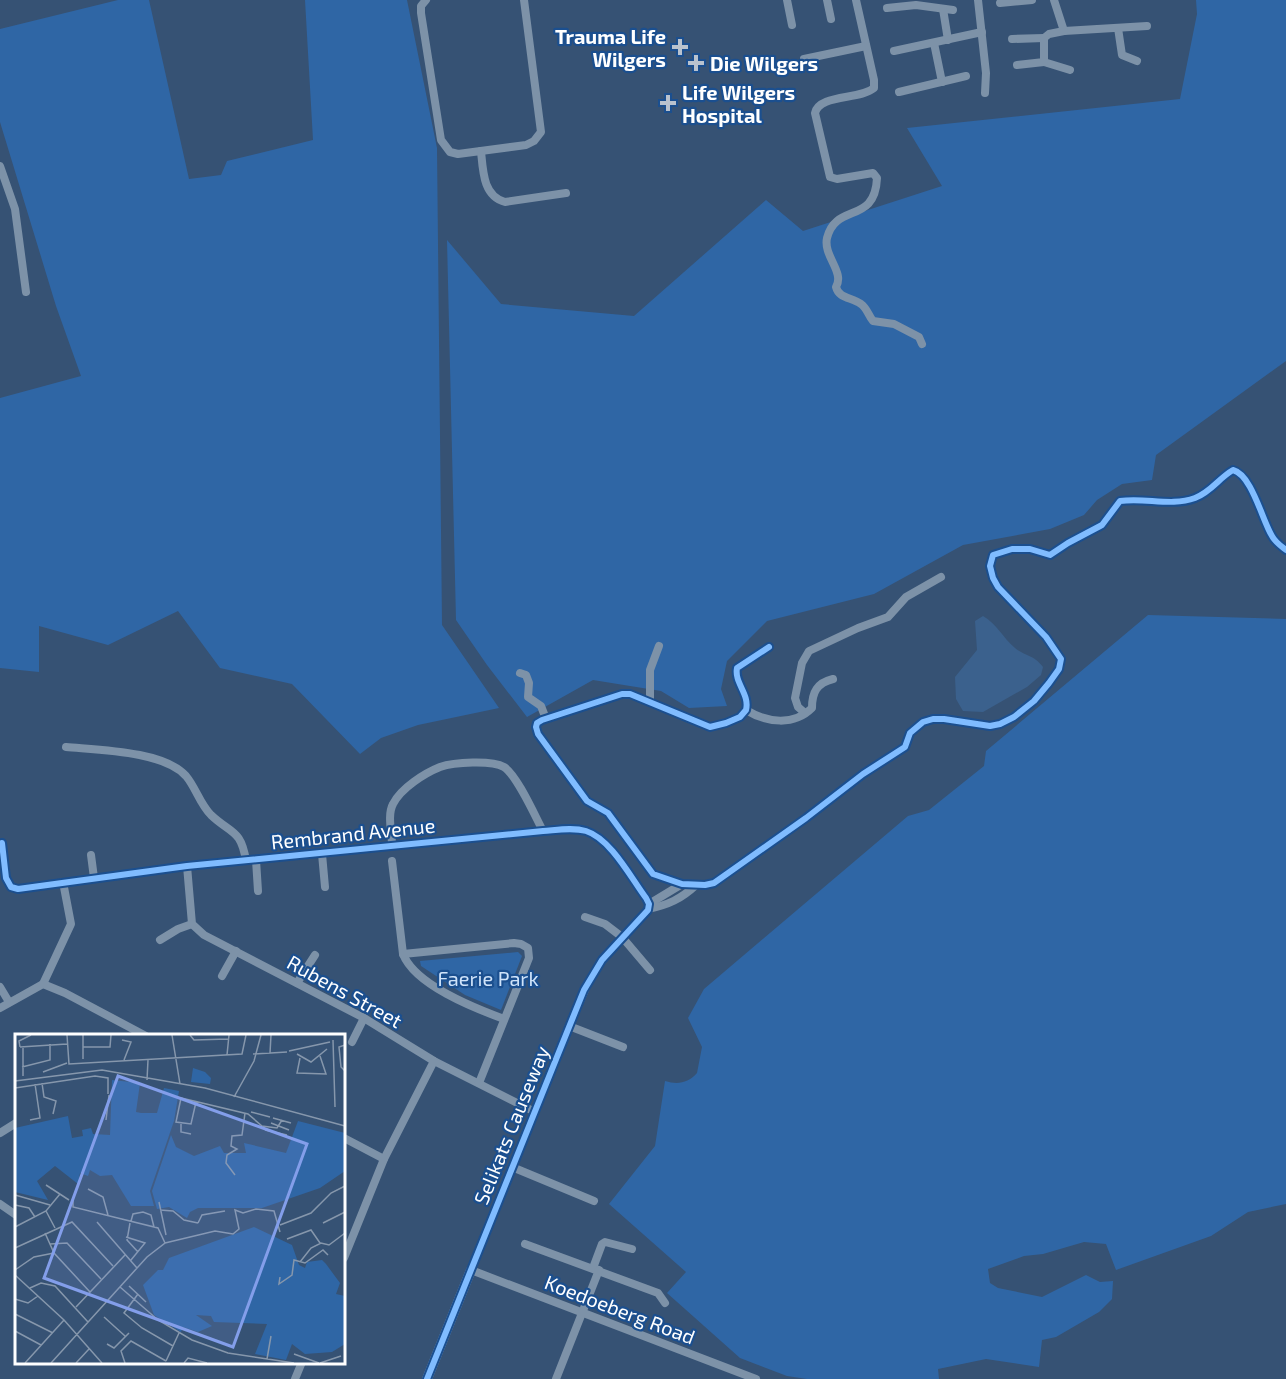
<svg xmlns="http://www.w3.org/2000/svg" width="1286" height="1379" viewBox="0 0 1286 1379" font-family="'Exo 2',sans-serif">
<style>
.green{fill:#2f66a5}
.water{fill:#3b618d}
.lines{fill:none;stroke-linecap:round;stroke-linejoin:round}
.minor{stroke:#7d92a8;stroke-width:8}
.tertiary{stroke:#7d92a8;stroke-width:10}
.cycleway-casing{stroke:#1b4f8f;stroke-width:10}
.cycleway{stroke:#80bcff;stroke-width:6}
.poi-dot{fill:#b9c2ce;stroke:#1b4f8f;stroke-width:2}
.labels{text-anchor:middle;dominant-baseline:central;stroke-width:4.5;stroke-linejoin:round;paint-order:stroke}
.poi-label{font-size:20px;font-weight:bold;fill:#fff;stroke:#1b4f8f;text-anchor:start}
.street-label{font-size:20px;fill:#fff;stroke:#1b4f8f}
.park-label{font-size:20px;fill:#cfe3fa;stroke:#1b4f8f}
.inset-road{fill:none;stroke:#8697ac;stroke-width:1.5}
.view{fill:#839eea;fill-opacity:0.15;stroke:#839eea;stroke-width:3}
.inset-edge{fill:none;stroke:#fff;stroke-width:3}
</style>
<rect width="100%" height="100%" fill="#365274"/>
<g class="green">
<path d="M118 0H149L189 179 221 175 227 161 313 140 305 0H407L437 148 442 625 499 708 418 725 381 738 360 754 292 684 220 668 178 611 108 645 39 626V672L0 668V398L81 376 56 306 0 122V29Z"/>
<path d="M1196 0H1286V361L1156 455 1152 480 1122 484 1097 500 1084 515 1050 529 963 545 874 594 767 621 727 661 721 689 727 706 689 708 661 691 593 680 527 717 487 665 456 620 447 240 501 304 634 316 766 200 803 231 942 186 907 128 1180 99 1197 14Z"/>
<path d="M1148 615 1286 619V1204L1248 1212 1211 1236 1116 1270 1106 1244 1084 1242 1043 1254 1024 1256 988 1269 990 1283 998 1288 1042 1297 1086 1275 1100 1282 1113 1281 1112 1299 1099 1312 1056 1337 1042 1340 1039 1367 986 1359 938 1369 939 1379H807L787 1376 740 1358 667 1293 686 1272 609 1204 655 1146 665 1081C678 1085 688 1083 697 1073L702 1047 688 1018 704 989 908 816 929 810 984 766 986 751Z"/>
<path d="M518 952 522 956 501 1010 465 995 421 966 420 961Z"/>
</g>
<path class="water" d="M983 616C997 624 1003 638 1015 648 1026 657 1033 654 1043 667L1041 675 1027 687 983 712 963 711 956 699 955 677 977 650 975 621Z"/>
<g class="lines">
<g class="minor">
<path d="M426 0 421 6V13L441 140 450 152 458 154 526 145 534 141 541 132 524 0"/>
<path d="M787 0 792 25"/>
<path d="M827 0 831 19"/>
<path d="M856 0 874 80V88C860 100 819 94 815 113L830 177 837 179 873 173 877 178C875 225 836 202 827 238 823 256 845 272 836 287 839 299 852 297 861 304 867 308 868 315 873 321L894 324 919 337 922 344"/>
<path d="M978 0 986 73 985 93"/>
<path d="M1000 3 1032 0"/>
<path d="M887 8 916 5 953 10"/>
<path d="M943 9 948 40"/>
<path d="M1118 28 1122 55 1137 61"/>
<path d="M1064 31 1147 26"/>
<path d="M1012 39 1044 38"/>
<path d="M934 43 942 82"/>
<path d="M894 51 982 32"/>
<path d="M804 59 866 46"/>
<path d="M1044 62 1070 70"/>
<path d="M1017 65 1044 62V38L1049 34 1064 31 1054 0"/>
<path d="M899 92 966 76"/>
<path d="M481 151C483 171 483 196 505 202L566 193"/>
<path d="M0 166 15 209 26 292"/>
<path d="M769 647 737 668C734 683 750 694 746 710L740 717 726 723 710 727 630 694H622L542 720 537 723 536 727 538 734 587 801 608 813 653 874 682 884 705 885 714 883 806 818 863 774 905 747 910 733 923 722 933 719H944L990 726 1000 724 1014 717 1034 701 1049 683 1059 669 1061 659 1046 637 998 587 993 578 990 566 993 555 1012 549H1030L1050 555 1068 543 1102 525 1120 501C1145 497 1171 507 1195 498 1211 492 1219 478 1233 470 1252 475 1262 520 1272 536 1275 542 1281 546 1286 550"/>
<path d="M520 673 526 675 529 683 528 697 541 706 546 719"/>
<path d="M650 702V670L659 646"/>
<path d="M746 710C767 723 794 726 812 708 812 692 817 683 833 679"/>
<path d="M805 713 798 707 795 698 802 663 809 651 858 628 888 617 906 597 941 577"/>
<path d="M66 747C98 750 164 751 186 776 196 788 200 804 211 815 231 834 241 829 246 861"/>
<path d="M2 843 6 878 11 887 18 889 187 866 543 831C557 830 573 827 586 831 611 839 631 878 646 898L649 904 648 910 602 960 589 981 569 1026 471 1270 756 1379"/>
<path d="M392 845C392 833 387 815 393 804 401 788 425 773 440 767 454 762 492 760 504 767 517 775 535 816 543 831"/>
<path d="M322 854 325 887"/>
<path d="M91 855 94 878"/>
<path d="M256 860 258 891"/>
<path d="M392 861 403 954C415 985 474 1008 504 1019"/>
<path d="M187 866 192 924 204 935 364 1018 434 1061 535 1112"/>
<path d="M649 904 682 884"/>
<path d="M648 909C668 905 681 899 696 885"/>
<path d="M585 917 605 924 622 937 650 970"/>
<path d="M160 940 178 929 192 924"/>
<path d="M403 954 514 943 521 944 528 948 529 958 479 1083"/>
<path d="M222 976 236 951"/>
<path d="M297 983 315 955"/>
<path d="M43 984 71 924 63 882"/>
<path d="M0 987 9 1002"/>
<path d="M0 1008 43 984 65 993 146 1036"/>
<path d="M569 1026 623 1047"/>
<path d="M352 1042 364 1018"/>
<path d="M0 1133 16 1123"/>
<path d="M344 1138 384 1159"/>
<path d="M512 1167 594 1201"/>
<path d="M0 1204 16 1215"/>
<path d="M525 1244 658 1293 665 1303"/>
<path d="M344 1258 384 1159 434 1061"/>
<path d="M593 1268 602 1244 605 1242 632 1249"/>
<path d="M295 1379 302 1362"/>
<path d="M556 1379 599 1270"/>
</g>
<path class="tertiary" d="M427 1379 471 1270"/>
<defs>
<g id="cycleway">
<path d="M769 647 737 668C734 683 750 694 746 710L740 717 726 723 710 727 630 694H622L542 720 537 723 536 727 538 734 587 801 608 813 653 874 682 884 705 885 714 883 806 818 863 774 905 747 910 733 923 722 933 719H944L990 726 1000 724 1014 717 1034 701 1049 683 1059 669 1061 659 1046 637 998 587 993 578 990 566 993 555 1012 549H1030L1050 555 1068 543 1102 525 1120 501C1145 497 1171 507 1195 498 1211 492 1219 478 1233 470 1252 475 1262 520 1272 536 1275 542 1281 546 1286 550"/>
<path d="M2 843 6 878 11 887 18 889 187 866 543 831C557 830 573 827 586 831 611 839 631 878 646 898L649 904 648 910 602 960 584 990 427 1379"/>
</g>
</defs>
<use href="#cycleway" class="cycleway-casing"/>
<use href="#cycleway" class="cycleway"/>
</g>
<g class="poi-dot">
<path d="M677 38h6v6h6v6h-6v6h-6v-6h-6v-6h6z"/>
<path d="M693 54h6v6h6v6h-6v6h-6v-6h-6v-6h6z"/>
<path d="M665 94h6v6h6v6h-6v6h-6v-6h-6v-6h6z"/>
</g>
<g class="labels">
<g class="poi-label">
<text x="666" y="36" text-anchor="end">Trauma Life<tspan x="666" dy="23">Wilgers</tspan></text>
<text x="710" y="63">Die Wilgers</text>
<text x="682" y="92">Life Wilgers<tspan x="682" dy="23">Hospital</tspan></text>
</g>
<g class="street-label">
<text transform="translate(353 833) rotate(-6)">Rembrand Avenue</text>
<text transform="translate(345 991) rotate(29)">Rubens Street</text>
<text transform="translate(511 1125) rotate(-68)">Selikats Causeway</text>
<text transform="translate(620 1309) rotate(21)">Koedoeberg Road</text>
</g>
<g class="park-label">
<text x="488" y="978">Faerie Park</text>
</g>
</g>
<g transform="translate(15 1034)">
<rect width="330" height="330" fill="#365274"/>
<path d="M178 34 190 38 196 44 195 50 176 48ZM97 46 125 49 121 78 126 79H142L149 54 164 57 159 87 135 157 139 172H116L97 141 85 142 75 136 73 142 65 139 63 150 40 132 22 147 33 166 0 158V94L53 82 57 104 68 102 67 96 76 94 78 100 95 101ZM283 87 330 99V137L305 154 247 174H183L175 178 172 184 154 173 142 175 137 157 156 101 161 113 179 122 205 112 209 119H231L229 109 271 119ZM239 193 277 211 284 231 290 234 292 228 307 226 311 230 325 249 321 260 330 262V310L317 318 290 320 277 310 271 326 240 320 252 290 199 288 196 282 181 281 197 292 183 298 168 293 166 298 139 281 128 251 143 236H148L154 224Z" fill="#2f66a5"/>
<path class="inset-road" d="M52 1 54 30 227 20 231 1M68 1V25M157 1 165 50M175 1 179 6 213 5M107 6 116 8 109 26M318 6 320 73M330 11 324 13 326 33 330 37M5 13 52 10M5 13 4 7 16 1M68 13H95L96 1M274 17 315 8M255 19 256 1M238 20 272 18M282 20 296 28 312 15M212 21 214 1M285 24 282 39 311 40 305 22M7 33 35 26V10M28 38 52 29M8 42V14M132 46 133 26M0 47 87 36 190 54 330 92M27 49 29 63 41 67 38 80M0 54 80 42 93 44V60M219 63 239 27 246 1M181 68 176 90 161 88 166 64 233 80 247 92 262 94 267 86M236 78 255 83M258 84 276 89M15 86 25 84 20 50M91 86 94 61M256 89 274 96M166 90V98L176 100M250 96 272 101M220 141 211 129 212 121 222 115 216 112 217 102 227 101 230 79M31 151 54 166M73 155 88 163 93 181M0 161 35 171M144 168 151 201M0 171 14 174 20 183M145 176 158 177 169 186 183 189M31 177 40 194M116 187 118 180 128 178 136 181 139 193M82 188 122 234M115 189 112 206 123 218M183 189 187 181 210 177M308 189 330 178M265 191 296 179 316 159 330 152M0 193 31 177 45 160M30 199 39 219 75 258M111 203 130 209 116 226M272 205 296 196 305 209M150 209 200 197 218 200 224 195 220 176 228 179 241 175 259 177 265 198M35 210 52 209 86 245M0 214 57 188 98 232M285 228 296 214 306 209 314 211 330 199M0 236 19 223 39 219M0 241 49 286 87 329M265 243 264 250 277 241 279 226 290 229 308 216 313 221M114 252 131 268M105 253 143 286 177 306 213 319 279 329M15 254 26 249 40 252 73 288M123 260 109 279 127 294 158 312M0 265 13 269 23 262M61 273 110 221M0 280 38 299M89 283 110 302M0 297 26 311M92 310 99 314 114 299M279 320 304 329M252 325 256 302M151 327 164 299M10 329 49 286M36 329 132 223 150 209 143 194 58 173V166M61 329 74 315M110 329 106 317 116 307 151 327M169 329 173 324 192 329M305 329 326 322"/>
<path class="view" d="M103 42 292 110 218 313 29 244Z"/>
<rect width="330" height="330" class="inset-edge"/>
</g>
</svg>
